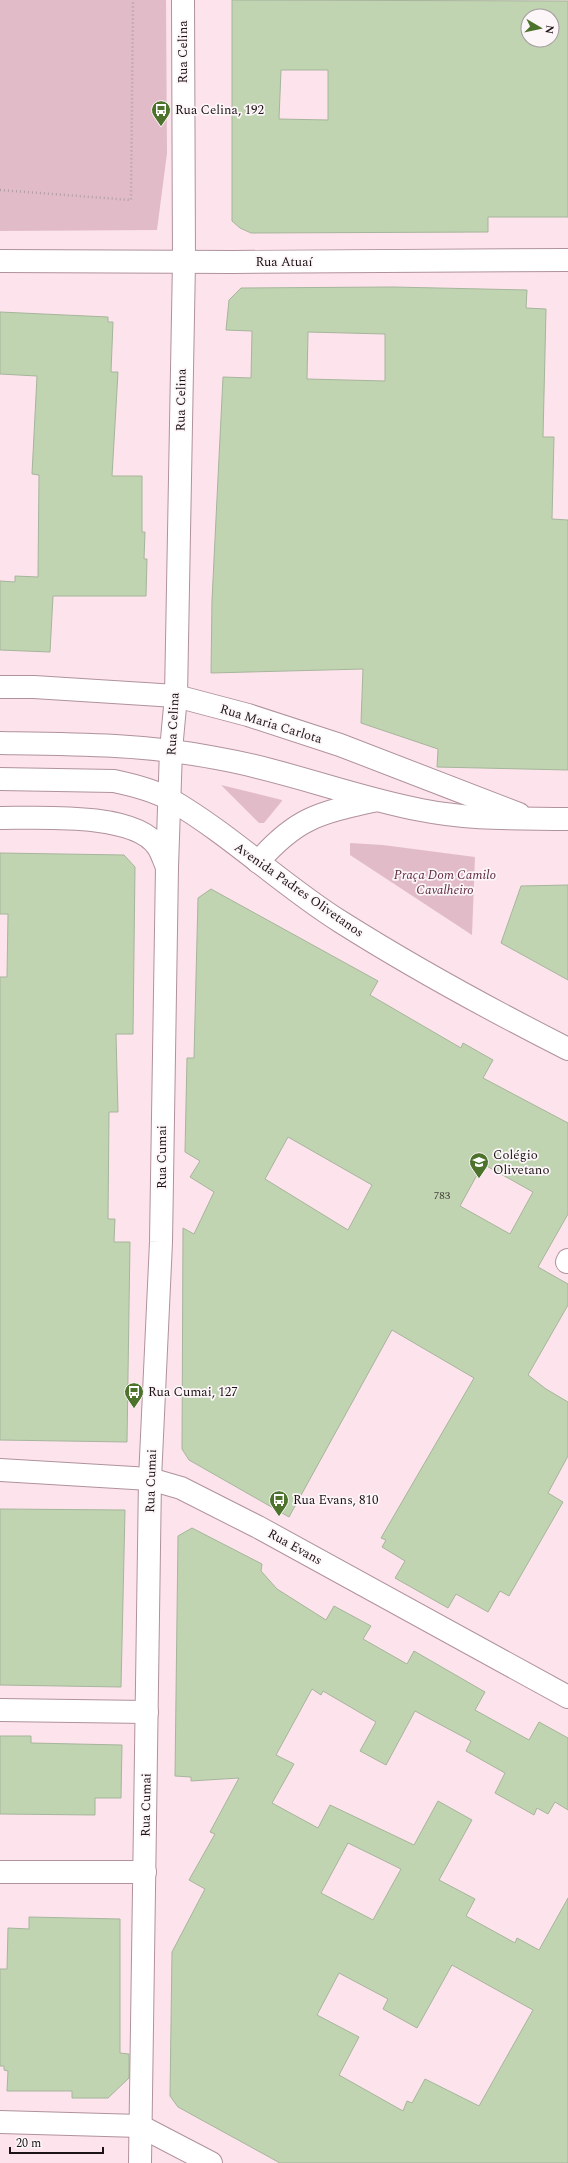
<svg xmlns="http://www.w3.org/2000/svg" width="568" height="2163" viewBox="0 0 568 2163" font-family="Spectral,serif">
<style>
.green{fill:#e1bcc8}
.building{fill:#c0d4b1;stroke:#a6b59c;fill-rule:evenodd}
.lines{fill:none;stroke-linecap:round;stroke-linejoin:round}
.minor-casing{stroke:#b0929b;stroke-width:24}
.path{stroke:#b29da3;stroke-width:2.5;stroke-dasharray:1 3;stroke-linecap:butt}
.minor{stroke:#fff;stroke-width:22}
.labels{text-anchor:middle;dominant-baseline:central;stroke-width:3.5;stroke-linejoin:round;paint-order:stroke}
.number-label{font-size:11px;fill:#46433d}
.street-label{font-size:13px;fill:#1d1316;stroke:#fcf6f8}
.poi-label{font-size:13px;fill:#1d1316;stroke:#fcf6f8;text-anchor:start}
.park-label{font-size:13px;font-style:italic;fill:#5f2a3f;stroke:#fcf6f8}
</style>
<rect width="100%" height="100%" fill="#fde3eb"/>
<g class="green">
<path d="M0 0H166L167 153 157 230 0 231Z"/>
<path d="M221 785 282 800V801L264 823H259Z"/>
<path d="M350 843 383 845 475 857 472 935 350 855Z"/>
</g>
<g class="building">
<path d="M232 0 568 1V217H488V232L251 233 240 228 232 221ZM528 16H552V40H528ZM281 70H328V120L279 119Z"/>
<path d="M393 287 527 290 526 308 546 309 543 437H554L552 519 568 520V770L437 767 438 749 361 723 363 669 211 673 212 600 223 377 251 378 252 331 226 330 229 300 241 288ZM308 332 385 334V381L307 379Z"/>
<path d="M0 312 108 317V322H113L111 372H118L112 476H142V532H145L144 559H147L146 596H53L50 652 0 650V581L15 582V576L38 577 39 475 32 474 37 376 0 374Z"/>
<path d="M0 853 124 855 135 867 133 1034H116L118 1112H109L108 1219H115L114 1242H130L127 1442 0 1440V977H7L8 914H0Z"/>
<path d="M568 885V980L501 943 521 886Z"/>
<path d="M211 889 378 981 370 995 461 1048 463 1043 493 1060 483 1078 568 1123V1214L538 1267 568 1284V1305L528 1375 546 1389 568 1402V1456L548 1493 563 1502 509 1596 500 1591 488 1612 456 1594 448 1608 395 1578 405 1561 382 1547 386 1540 381 1538 474 1378 392 1330 289 1517 189 1460 182 1449 183 1228 194 1234 214 1192 190 1177 200 1161 185 1152 187 1058H194L198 898ZM288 1137 372 1185 348 1230 265 1179ZM483 1164 533 1192 510 1234 460 1206Z"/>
<path d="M0 1509 125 1510 121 1687 0 1685Z"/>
<path d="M192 1528 262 1564 261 1571 277 1589 326 1620 334 1606 371 1626 363 1639 407 1664 414 1651 485 1692 475 1710 529 1740 539 1722 568 1738V1810L555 1802 548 1814 537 1808 534 1815 495 1793 505 1773 466 1751 471 1741 415 1711 386 1765 360 1751 376 1722 323 1691 321 1695 312 1689 276 1755 294 1764 272 1803 318 1828 330 1805 414 1845 438 1801 472 1820 439 1880 475 1899 466 1916 515 1943 517 1938 539 1950 568 1898V2163H280L178 2107 170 2096 172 1952 205 1889 189 1880 215 1834 210 1832 239 1778 191 1781V1777L175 1776 178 1536ZM348 1843 401 1869 373 1920 321 1893ZM452 1965 533 2010 479 2106 425 2079 412 2103 407 2101 403 2111 339 2075 359 2037 317 2015 339 1973 388 1999 383 2009 417 2028Z"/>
<path d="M0 1736H31V1743L122 1745 121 1798H95V1815L0 1814Z"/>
<path d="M29 1917 120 1919V2053L129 2054V2078L108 2098H72V2091H7L8 2071 4 2070V2066H0V1969H7L8 1928 29 1929Z"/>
</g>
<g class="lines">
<defs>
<g id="minor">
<path d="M0 261 233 262 568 260"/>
<path d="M0 687H34L176 696 248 715 340 745 519 814"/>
<path d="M0 743C73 744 144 744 216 758 286 770 352 797 421 810 470 820 518 818 568 819"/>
<path d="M0 779 114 781C133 785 154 790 171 800 231 835 282 885 341 922 414 968 491 1010 568 1049"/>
<path d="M0 818C38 818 136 812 158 847 162 853 164 861 167 867"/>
<path d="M258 862C296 818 319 813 373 801"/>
<path d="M567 1262 568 1260"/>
<path d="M0 1470 150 1479 181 1488 258 1527 568 1697"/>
<path d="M0 1710 147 1712"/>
<path d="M0 1872H145"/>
<path d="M0 2122 140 2126 211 2163"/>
<path d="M140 2163 150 1479 161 1242 167 867 171 750 176 696 184 261 183 0"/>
</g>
</defs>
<use href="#minor" class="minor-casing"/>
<path class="path" d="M0 190 131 200 133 0"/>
<use href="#minor" class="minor"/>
</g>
<defs>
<symbol id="bus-pin" viewBox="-11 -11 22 30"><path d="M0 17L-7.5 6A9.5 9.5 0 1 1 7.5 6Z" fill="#4c722c" stroke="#fcf6f8"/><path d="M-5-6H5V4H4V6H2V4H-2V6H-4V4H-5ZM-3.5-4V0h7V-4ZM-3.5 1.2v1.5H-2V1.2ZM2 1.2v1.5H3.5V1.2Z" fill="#fff"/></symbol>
<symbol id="school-pin" viewBox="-11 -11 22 30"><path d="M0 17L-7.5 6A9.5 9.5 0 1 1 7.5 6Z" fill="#4c722c" stroke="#fcf6f8"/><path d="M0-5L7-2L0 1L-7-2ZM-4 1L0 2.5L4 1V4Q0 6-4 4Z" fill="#fff"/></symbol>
</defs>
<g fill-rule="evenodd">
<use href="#bus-pin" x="150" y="99" width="22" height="30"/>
<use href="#school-pin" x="468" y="1151" width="22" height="30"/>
<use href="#bus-pin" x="123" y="1381" width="22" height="30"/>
<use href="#bus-pin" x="268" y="1489" width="22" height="30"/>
</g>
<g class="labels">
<g class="number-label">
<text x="442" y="1195">783</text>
</g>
<g class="street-label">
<text transform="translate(183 52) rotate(-90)">Rua Celina</text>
<text x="284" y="262">Rua Atuaí</text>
<text transform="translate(181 400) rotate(-89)">Rua Celina</text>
<text transform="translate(173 724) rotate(-87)">Rua Celina</text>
<text transform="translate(271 724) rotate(17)">Rua Maria Carlota</text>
<text transform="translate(299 890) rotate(35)">Avenida Padres Olivetanos</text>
<text transform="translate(162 1157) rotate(-90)">Rua Cumai</text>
<text transform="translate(151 1481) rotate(-88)">Rua Cumai</text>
<text transform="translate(295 1547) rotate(29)">Rua Evans</text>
<text transform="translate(146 1805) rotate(-89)">Rua Cumai</text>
</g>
<g class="poi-label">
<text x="175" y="110">Rua Celina, 192</text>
<text x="493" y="1155">Colégio<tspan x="493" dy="15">Olivetano</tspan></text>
<text x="148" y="1392">Rua Cumai, 127</text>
<text x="293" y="1500">Rua Evans, 810</text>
</g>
<g class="park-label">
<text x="445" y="875">Praça Dom Camilo<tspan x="445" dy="15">Cavalheiro</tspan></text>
</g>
</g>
<g transform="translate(540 28) rotate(99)"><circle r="19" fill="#fcf6f8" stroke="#a39b9e"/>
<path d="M0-3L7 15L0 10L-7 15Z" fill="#4c722c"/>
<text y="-6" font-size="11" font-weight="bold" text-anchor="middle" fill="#1d1316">N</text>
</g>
<path d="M10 2147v6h93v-6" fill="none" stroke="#1d1316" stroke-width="2"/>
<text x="16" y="2147" font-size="12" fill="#1d1316" stroke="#fcf6f8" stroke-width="3" paint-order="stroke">20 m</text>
</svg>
